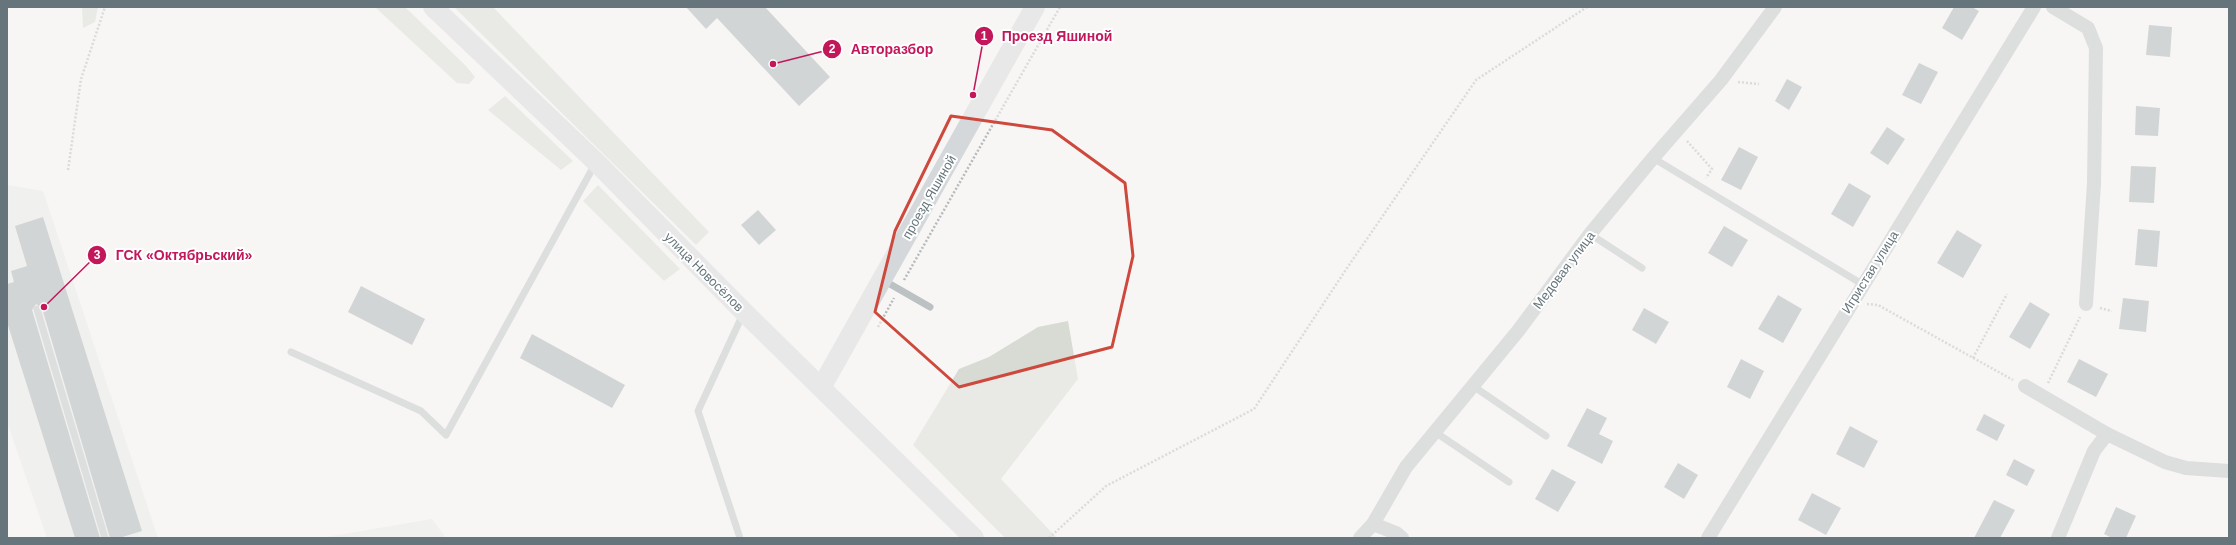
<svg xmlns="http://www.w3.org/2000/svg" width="2236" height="545" viewBox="0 0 2236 545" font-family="Arial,sans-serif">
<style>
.built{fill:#e7e8e7}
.green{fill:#d7dbd4}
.building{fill:#a4adb0}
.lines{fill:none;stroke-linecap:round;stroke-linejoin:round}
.path{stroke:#b6babc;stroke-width:2.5;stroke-dasharray:2 2;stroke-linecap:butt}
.lane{stroke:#bcc1c3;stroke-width:7}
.street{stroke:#bcc1c3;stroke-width:14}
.secondary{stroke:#d4d8da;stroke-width:20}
.marked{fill:none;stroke:#ce493d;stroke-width:3;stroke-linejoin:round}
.labels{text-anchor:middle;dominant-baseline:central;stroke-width:4;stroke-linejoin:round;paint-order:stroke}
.street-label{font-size:13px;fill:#65757b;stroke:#fff}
.leader{fill:none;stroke:#c2185b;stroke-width:1.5}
.callout-dot{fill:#c2185b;stroke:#fff;stroke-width:1.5}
.mark-label{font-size:12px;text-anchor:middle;font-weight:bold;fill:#fff}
.callout-label{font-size:14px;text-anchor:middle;font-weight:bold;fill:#c2185b;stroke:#fff;stroke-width:4;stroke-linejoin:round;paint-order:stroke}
</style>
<rect width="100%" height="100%" fill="#f7f6f4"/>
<g class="built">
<path d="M7 185 43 191 158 538H47L7 422Z"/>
<path d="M432 519 446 538H320Z"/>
</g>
<g class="green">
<path d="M82 7H98L95 22 83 28Z"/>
<path d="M375 7H405L466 66 475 77 469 84 457 83Z"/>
<path d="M454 7H493L709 232 696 245Z"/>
<path d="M505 96 573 161 561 170 488 110Z"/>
<path d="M598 185 680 269 664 281 583 201Z"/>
<path d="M1068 321 1078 379 1001 479 1057 538H1005L913 445 959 369 989 357 1038 327Z"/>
</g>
<g class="building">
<path d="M686 7H765L830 77 799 106 717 18 706 29Z"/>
<path d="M1954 7H1972L1979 11 1962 40 1942 28Z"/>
<path d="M2149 25 2172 27 2170 57 2146 55Z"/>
<path d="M1919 63 1938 72 1921 104 1902 95Z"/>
<path d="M1787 79 1802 87 1789 110 1775 101Z"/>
<path d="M2136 106 2160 108 2158 136 2135 135Z"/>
<path d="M1887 127 1905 139 1888 165 1870 153Z"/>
<path d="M1739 147 1758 157 1741 190 1721 180Z"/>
<path d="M2131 166 2156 167 2154 203 2129 202Z"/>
<path d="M1849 183 1871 196 1853 227 1831 214Z"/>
<path d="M758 210 776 230 759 245 741 225Z"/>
<path d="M43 217 142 531 119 538H110L42 308 36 304 32 310 100 538H75L7 322V284L14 282 11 271 27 266 15 226Z"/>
<path d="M1724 226 1748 240 1732 267 1708 253Z"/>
<path d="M2138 229 2160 231 2157 267 2135 265Z"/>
<path d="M1957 230 1982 245 1963 278 1937 263Z"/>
<path d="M361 286 425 319 412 345 348 312Z"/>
<path d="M1778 295 1802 309 1783 343 1758 329Z"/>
<path d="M2123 298 2149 301 2146 332 2119 329Z"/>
<path d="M2030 302 2050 314 2030 349 2009 337Z"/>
<path d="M1644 308 1669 322 1656 344 1632 330Z"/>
<path d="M532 334 625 385 612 408 520 358Z"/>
<path d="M1741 359 1764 371 1750 399 1727 387Z"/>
<path d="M2079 359 2108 374 2096 397 2067 382Z"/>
<path d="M1587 408 1607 418 1599 434 1613 441 1602 464 1567 446Z"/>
<path d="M1984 414 2005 425 1997 441 1976 430Z"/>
<path d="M1850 426 1878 441 1864 468 1836 454Z"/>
<path d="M2014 459 2035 470 2027 486 2006 475Z"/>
<path d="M1678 463 1698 475 1684 499 1664 487Z"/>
<path d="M1552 469 1576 482 1558 512 1535 499Z"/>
<path d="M1812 493 1841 508 1826 535 1798 520Z"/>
<path d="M1994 500 2015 510 2000 538H1974Z"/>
<path d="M2116 507 2136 516 2126 538H2112L2104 534Z"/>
</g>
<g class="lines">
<g class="path">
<path d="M1738 82 1759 84"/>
<path d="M1687 141 1712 169 1706 178"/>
<path d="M68 170 81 79 105 7"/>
<path d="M904 280 1060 7"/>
<path d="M1867 304 1878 305 2013 380"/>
<path d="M2100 308 2112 311"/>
<path d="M878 327 894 298"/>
<path d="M1973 358 2007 294"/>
<path d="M2048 383 2080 317"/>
<path d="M1049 538 1106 486 1254 409 1347 268 1476 80 1587 7"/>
</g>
<g class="lane">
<path d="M1653 158 1862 284"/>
<path d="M1590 234 1642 268"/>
<path d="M883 280 930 307"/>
<path d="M37 309 105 538"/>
<path d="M291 352 421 411 446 435 595 164"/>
<path d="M1473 386 1546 436"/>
<path d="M1435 432 1509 482"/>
<path d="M740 538 698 411 743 314"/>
</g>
<g class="street">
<path d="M2053 7 2088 28 2096 48 2094 184 2086 304"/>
<path d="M2025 386 2107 434 2165 462 2186 468 2229 471"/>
<path d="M1373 524 1396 533 1402 538"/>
<path d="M1360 538 1373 524 1406 467 1518 331 1590 234 1653 158 1721 80 1775 7"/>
<path d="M1708 538 2034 7"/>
<path d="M2058 538 2094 451 2107 434"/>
</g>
<g class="secondary">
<path d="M433 7 596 162 744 312 974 538"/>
<path d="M822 386 1035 7"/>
</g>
</g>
<path d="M0 0H2236V545H0ZM951 116 1052 130 1125 183 1133 256 1112 347 959 387 875 312 895 231Z" fill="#f7f6f4" fill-opacity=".55" fill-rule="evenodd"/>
<path class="marked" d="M951 116 1052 130 1125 183 1133 256 1112 347 959 387 875 312 895 231Z"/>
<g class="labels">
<g class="street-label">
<text transform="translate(929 197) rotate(-60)">проезд Яшиной</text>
<text transform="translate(1564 270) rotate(-53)">Медовая улица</text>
<text transform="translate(704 272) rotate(45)">улица Новосёлов</text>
<text transform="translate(1870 272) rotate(-58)">Игристая улица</text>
</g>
</g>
<path class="leader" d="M973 95L984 36M773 64L832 49M44 307L97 255"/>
<g class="callout-dot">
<circle cx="973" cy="95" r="4"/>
<circle cx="773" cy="64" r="4"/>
<circle cx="44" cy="307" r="4"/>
<circle cx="984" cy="36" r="10"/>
<circle cx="832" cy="49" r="10"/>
<circle cx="97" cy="255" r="10"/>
</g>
<g class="mark-label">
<text x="984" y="40">1</text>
<text x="832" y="53">2</text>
<text x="97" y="259">3</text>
</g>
<g class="callout-label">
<text x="1057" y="41">Проезд Яшиной</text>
<text x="892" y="54">Авторазбор</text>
<text x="184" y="260">ГСК «Октябрьский»</text>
</g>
<rect width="2236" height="545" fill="none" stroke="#65757b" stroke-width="16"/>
</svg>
